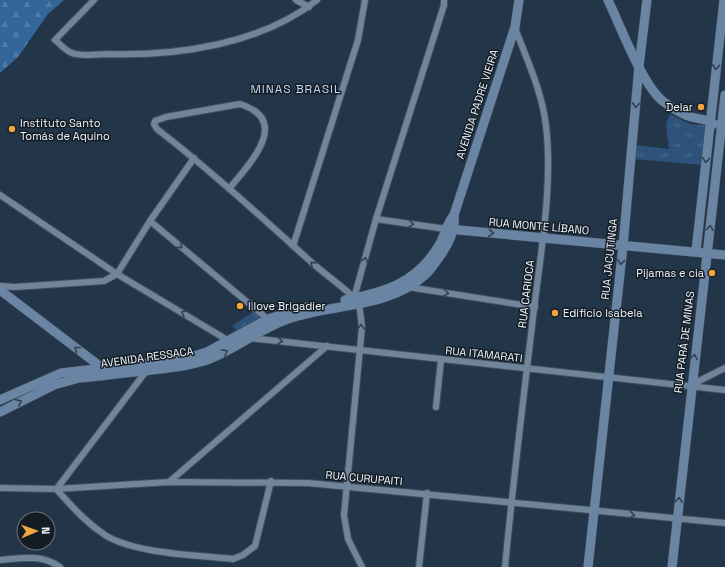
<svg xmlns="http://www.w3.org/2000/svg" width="725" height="567" viewBox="0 0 725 567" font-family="'Space Grotesk',sans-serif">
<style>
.forest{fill:url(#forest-firs)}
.park{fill:url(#park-tufts)}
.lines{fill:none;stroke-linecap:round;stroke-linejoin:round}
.street-casing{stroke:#425060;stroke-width:8}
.secondary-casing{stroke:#425060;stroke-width:10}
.street{stroke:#70849a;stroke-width:6}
.secondary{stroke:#6985a3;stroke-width:9}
.oneway{stroke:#324150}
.oneway2{stroke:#34404d}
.poi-dot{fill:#f1a63f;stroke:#141c24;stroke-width:1.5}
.labels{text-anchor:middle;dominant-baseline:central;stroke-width:3;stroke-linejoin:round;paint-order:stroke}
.street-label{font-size:11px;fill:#eff6fd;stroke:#141c24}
.poi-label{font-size:11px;fill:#eff6fd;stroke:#141c24;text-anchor:start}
.neighbourhood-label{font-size:12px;letter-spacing:1px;fill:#c2d8f1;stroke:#141c24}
</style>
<defs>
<pattern id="forest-firs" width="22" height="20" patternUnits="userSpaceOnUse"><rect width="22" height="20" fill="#369"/><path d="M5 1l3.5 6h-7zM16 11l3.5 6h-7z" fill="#517ca8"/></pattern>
<pattern id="park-tufts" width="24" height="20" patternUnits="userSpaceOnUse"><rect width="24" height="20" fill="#2d537b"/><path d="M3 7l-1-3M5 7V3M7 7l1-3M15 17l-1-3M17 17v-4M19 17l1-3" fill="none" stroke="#4c6c8f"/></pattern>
</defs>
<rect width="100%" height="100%" fill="#233548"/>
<path class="forest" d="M0 0H64L48 14 18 57 0 73Z"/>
<g class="park">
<path d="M670 114 690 124 708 126 702 165 634 159 635 145 669 149 666 124Z"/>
<path d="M256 310 267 317 240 333 232 326Z"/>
</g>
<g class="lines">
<defs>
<g id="street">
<path d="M94 0 55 40C60 44 66 51 72 53 82 57 98 54 109 54 178 56 262 44 317 0"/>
<path d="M296 0 309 7"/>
<path d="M229 189C248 165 293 121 240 104L166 117 155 121 154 124 157 129C210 170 259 215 309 260 325 275 345 287 359 303L362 327 344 515 348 539 362 567"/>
<path d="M0 195 117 274 229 341"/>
<path d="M376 219 446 229"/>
<path d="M150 221 270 321"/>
<path d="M293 246 358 40 365 0"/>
<path d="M0 286 15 287 104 281 117 274 150 221 194 158"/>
<path d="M408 287 535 307"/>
<path d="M354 298 376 219 444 5V0"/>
<path d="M249 338 725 390"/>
<path d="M691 385 725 368"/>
<path d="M436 407 441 360"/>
<path d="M169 482 327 346"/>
<path d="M58 487 147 370"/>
<path d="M0 488 56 489 169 482 308 483 725 523"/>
<path d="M56 489C71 505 85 522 105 535 135 554 197 555 233 559L243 555 255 546 271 481"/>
<path d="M0 560C22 558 41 554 60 567"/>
<path d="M419 567 427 493"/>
<path d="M505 567C513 481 524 395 534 309 541 251 553 184 546 126 542 91 527 60 515 28"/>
</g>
<g id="secondary">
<path d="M608 0C620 25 643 87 664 102 672 108 681 114 691 117 699 119 707 119 714 124"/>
<path d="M448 229 725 255"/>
<path d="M696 251 724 0"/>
<path d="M0 290 101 367V371"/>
<path d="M345 300C385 292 415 284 438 247 445 236 446 224 454 215"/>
<path d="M0 400 61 373 184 359 207 352 268 319 307 307"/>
<path d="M0 412 54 385 79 378C101 376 123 373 145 371 166 368 187 367 207 360 236 349 259 329 288 319 332 303 388 309 425 275 430 271 434 264 438 259 447 247 456 230 454 215L515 27 519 0"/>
<path d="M588 567 623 246 639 66 647 0"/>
<path d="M672 567 725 95"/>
</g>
</defs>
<use href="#street" class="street-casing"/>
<use href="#secondary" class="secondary-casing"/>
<use href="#street" class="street"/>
<use href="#secondary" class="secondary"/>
</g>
<defs><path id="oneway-chevron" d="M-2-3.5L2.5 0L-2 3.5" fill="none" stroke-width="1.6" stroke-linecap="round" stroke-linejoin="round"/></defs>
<g class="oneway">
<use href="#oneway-chevron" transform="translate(716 67) rotate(96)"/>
<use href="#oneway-chevron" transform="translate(636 105) rotate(95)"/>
<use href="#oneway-chevron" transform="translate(706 160) rotate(96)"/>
<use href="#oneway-chevron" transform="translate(710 228) rotate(-84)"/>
<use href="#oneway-chevron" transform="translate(491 233) rotate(4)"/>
<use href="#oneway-chevron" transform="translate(621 262) rotate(96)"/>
<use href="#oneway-chevron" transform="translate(77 349) rotate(-142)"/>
<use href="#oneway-chevron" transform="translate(225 352) rotate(-27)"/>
<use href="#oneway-chevron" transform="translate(694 357) rotate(-83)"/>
<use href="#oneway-chevron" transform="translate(19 402) rotate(-26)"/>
<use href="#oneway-chevron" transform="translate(679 500) rotate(-84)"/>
</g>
<g class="oneway2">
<use href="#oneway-chevron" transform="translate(411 224) rotate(8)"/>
<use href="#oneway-chevron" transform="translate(180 246) rotate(40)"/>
<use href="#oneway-chevron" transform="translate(365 260) rotate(-75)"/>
<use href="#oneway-chevron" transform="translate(313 264) rotate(-138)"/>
<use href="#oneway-chevron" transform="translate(446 293) rotate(9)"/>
<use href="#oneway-chevron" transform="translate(184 313) rotate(-149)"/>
<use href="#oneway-chevron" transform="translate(361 327) rotate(-90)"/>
<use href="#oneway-chevron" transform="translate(280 341) rotate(6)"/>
<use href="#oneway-chevron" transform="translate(632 515) rotate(6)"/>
</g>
<g class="poi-dot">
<circle cx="701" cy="107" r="4"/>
<circle cx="12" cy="129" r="4"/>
<circle cx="712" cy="273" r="4"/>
<circle cx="240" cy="306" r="4"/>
<circle cx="555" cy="313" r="4"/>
</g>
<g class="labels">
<g class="street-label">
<text transform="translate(477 104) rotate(-72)">AVENIDA PADRE VIEIRA</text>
<text transform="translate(539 226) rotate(5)">RUA MONTE LÍBANO</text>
<text transform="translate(609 259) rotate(-84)">RUA JACUTINGA</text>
<text transform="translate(526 294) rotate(-83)">RUA CARIOCA</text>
<text transform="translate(684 342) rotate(-83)">RUA PARÁ DE MINAS</text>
<text transform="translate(484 354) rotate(6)">RUA ITAMARATI</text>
<text transform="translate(147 357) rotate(-8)">AVENIDA RESSACA</text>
<text transform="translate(364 478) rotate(5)">RUA CURUPAITI</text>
</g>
<g class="poi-label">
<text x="693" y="107" text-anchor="end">Delar</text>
<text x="20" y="123">Instituto Santo<tspan x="20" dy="13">Tomás de Aquino</tspan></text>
<text x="704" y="273" text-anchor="end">Pijamas e cia</text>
<text x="248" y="306">I love Brigadier</text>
<text x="563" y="313">Edificio Isabela</text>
</g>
<g class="neighbourhood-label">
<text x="296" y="89">MINAS BRASIL</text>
</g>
</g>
<g transform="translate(36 531) rotate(88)"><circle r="19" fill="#141c24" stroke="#6c737b"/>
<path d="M0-3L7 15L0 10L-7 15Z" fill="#f1a63f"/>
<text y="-6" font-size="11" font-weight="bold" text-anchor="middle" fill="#eff6fd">N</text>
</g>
</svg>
